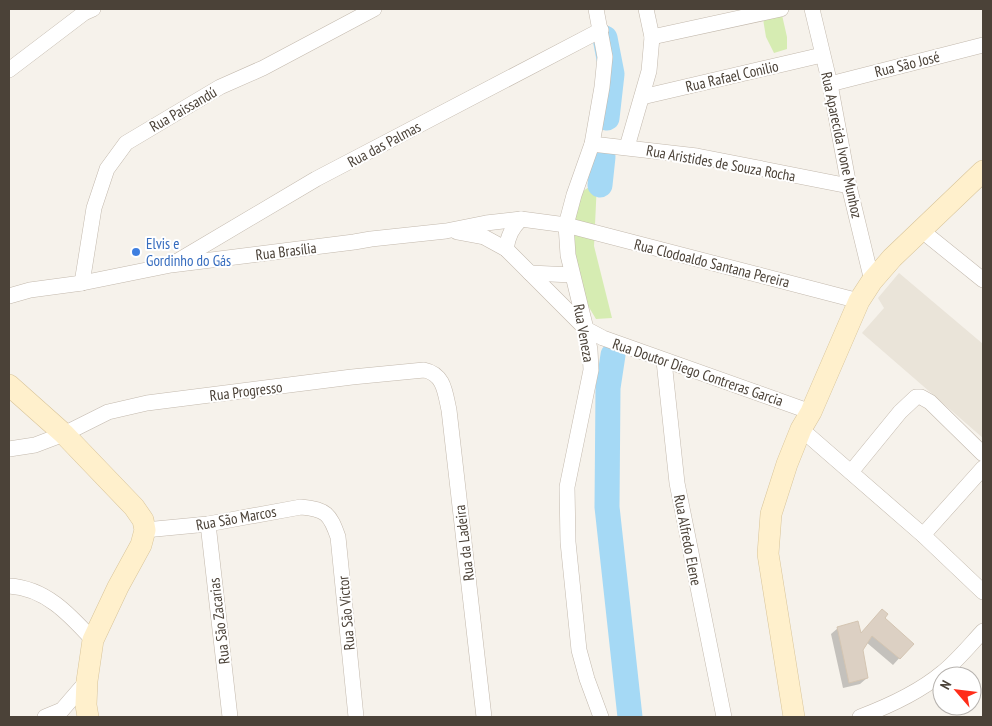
<svg xmlns="http://www.w3.org/2000/svg" width="992" height="726" viewBox="0 0 992 726" font-family="'PT Sans Narrow',sans-serif">
<style>
.residential{fill:#eae4d9}
.green{fill:#d6ecb2}
.shadow{fill:#0003}
.lines{fill:none;stroke-linecap:round;stroke-linejoin:round}
.river{stroke:#a5d9f5;stroke-width:25}
.building{fill:#dcd0c3;stroke:#d4c5b2}
.minor-casing{stroke:#c3b9ad;stroke-width:16}
.secondary-casing{stroke:#d8c499;stroke-width:22}
.minor{stroke:#fff;stroke-width:15}
.secondary{stroke:#fff0cc;stroke-width:21}
.shop-dot{fill:#3f7fe0;stroke:#fff;stroke-width:2}
.labels{text-anchor:middle;dominant-baseline:central;stroke-width:4;stroke-linejoin:round;paint-order:stroke}
.street-label{font-size:15px;fill:#4b4238;stroke:#fff}
.shop-label{font-size:15px;fill:#366cbe;stroke:#fff;text-anchor:start}
</style>
<rect width="100%" height="100%" fill="#f6f2eb"/>
<path class="residential" d="M899 273 983 344V438L862 333 884 308 878 298Z"/>
<g class="green">
<path d="M782 15 787 37V49L774 53 766 37 763 19Z"/>
<path d="M597 182 594 246 612 318 596 319 581 294 572 238V207L583 191Z"/>
</g>
<path class="shadow" d="M883 619 912 644 893 665 866 642 861 649 867 678 860 684 843 688 831 634 838 628 860 635Z"/>
<g class="lines">
<g class="river">
<path d="M605 38 612 74 607 118"/>
<path d="M600 185 603 157"/>
<path d="M613 355 608 388 607 507 630 717"/>
</g>
</g>
<path class="building" d="M882 609 888 614 885 618 914 644 900 659 872 636 863 650 868 678 849 683 837 627 858 621 861 633Z"/>
<g class="lines">
<defs>
<g id="minor">
<path d="M596 9 605 57 602 87 592 144 574 195 566 225 568 255 586 329 590 350 591 370 567 487 568 542 579 650 587 679 601 717"/>
<path d="M812 9 830 84 849 186 872 281"/>
<path d="M652 37 781 9"/>
<path d="M9 70 84 13 93 9"/>
<path d="M830 84 983 45"/>
<path d="M642 97 822 55"/>
<path d="M592 144 697 156 849 186"/>
<path d="M627 147 649 71 652 37 646 9"/>
<path d="M921 230 983 280"/>
<path d="M457 232 484 237 506 249 586 329 603 338 811 412"/>
<path d="M506 249C508 236 512 228 521 219"/>
<path d="M176 262 316 179 601 30"/>
<path d="M530 273 572 275"/>
<path d="M82 283 94 208 107 169 126 143 220 87 263 68 374 9"/>
<path d="M9 296 30 290 82 283 171 265 354 242 371 239 446 231 486 223 521 219 566 225 859 301"/>
<path d="M664 361 677 483 724 717"/>
<path d="M801 429 923 535 983 592"/>
<path d="M9 449 35 445 64 434 108 412 147 403 352 377 424 370C444 374 445 392 449 410L484 717"/>
<path d="M851 472 900 412 916 397H921L930 402 983 454"/>
<path d="M208 524 230 717"/>
<path d="M145 530 208 524 301 507C326 509 330 514 338 537L356 717"/>
<path d="M923 535 983 468"/>
<path d="M9 586C46 588 70 615 93 640"/>
<path d="M45 717 62 710 87 681"/>
<path d="M860 717C889 706 918 693 942 673 957 661 970 645 983 631"/>
</g>
<g id="secondary">
<path d="M9 385 64 434 134 507 143 520 145 530 141 545 118 587 93 640 87 681 86 705 88 717"/>
<path d="M794 717 768 554 771 514 787 464 801 429 811 412 859 301 872 281 892 258 983 171"/>
</g>
</defs>
<use href="#minor" class="minor-casing"/>
<use href="#secondary" class="secondary-casing"/>
<use href="#minor" class="minor"/>
<use href="#secondary" class="secondary"/>
</g>
<circle class="shop-dot" cx="136" cy="252" r="5"/>
<g class="labels">
<g class="street-label">
<text transform="translate(907 64) rotate(-14)">Rua São José</text>
<text transform="translate(732 76) rotate(-13)">Rua Rafael Conilio</text>
<text transform="translate(183 109) rotate(-30)">Rua Paissandú</text>
<text transform="translate(384 144) rotate(-28)">Rua das Palmas</text>
<text transform="translate(842 145) rotate(78)">Rua Aparecida Ivone Munhoz</text>
<text transform="translate(721 163) rotate(10)">Rua Aristides de Souza Rocha</text>
<text transform="translate(286 251) rotate(-7)">Rua Brasília</text>
<text transform="translate(712 263) rotate(14)">Rua Clodoaldo Santana Pereira</text>
<text transform="translate(584 333) rotate(80)">Rua Veneza</text>
<text transform="translate(698 372) rotate(19)">Rua Doutor Diego Contreras Garcia</text>
<text transform="translate(246 391) rotate(-7)">Rua Progresso</text>
<text transform="translate(236 518) rotate(-10)">Rua São Marcos</text>
<text transform="translate(688 540) rotate(79)">Rua Alfredo Elene</text>
<text transform="translate(464 543) rotate(-97)">Rua da Ladeira</text>
<text transform="translate(346 613) rotate(-95)">Rua São Victor</text>
<text transform="translate(219 621) rotate(-97)">Rua São Zacarias</text>
</g>
<g class="shop-label">
<text x="146" y="243">Elvis e<tspan x="146" dy="17">Gordinho do Gás</tspan></text>
</g>
</g>
<rect width="992" height="726" fill="none" stroke="#4b4238" stroke-width="20"/>
<g transform="translate(957 691) rotate(298)"><circle r="24" fill="#ffffff" stroke="#b7b3af"/>
<path d="M0-4L9 19L0 12L-9 19Z" fill="#ff2d19"/>
<text y="-8" font-size="14" font-weight="bold" text-anchor="middle" fill="#4b4238">N</text>
</g>
</svg>
